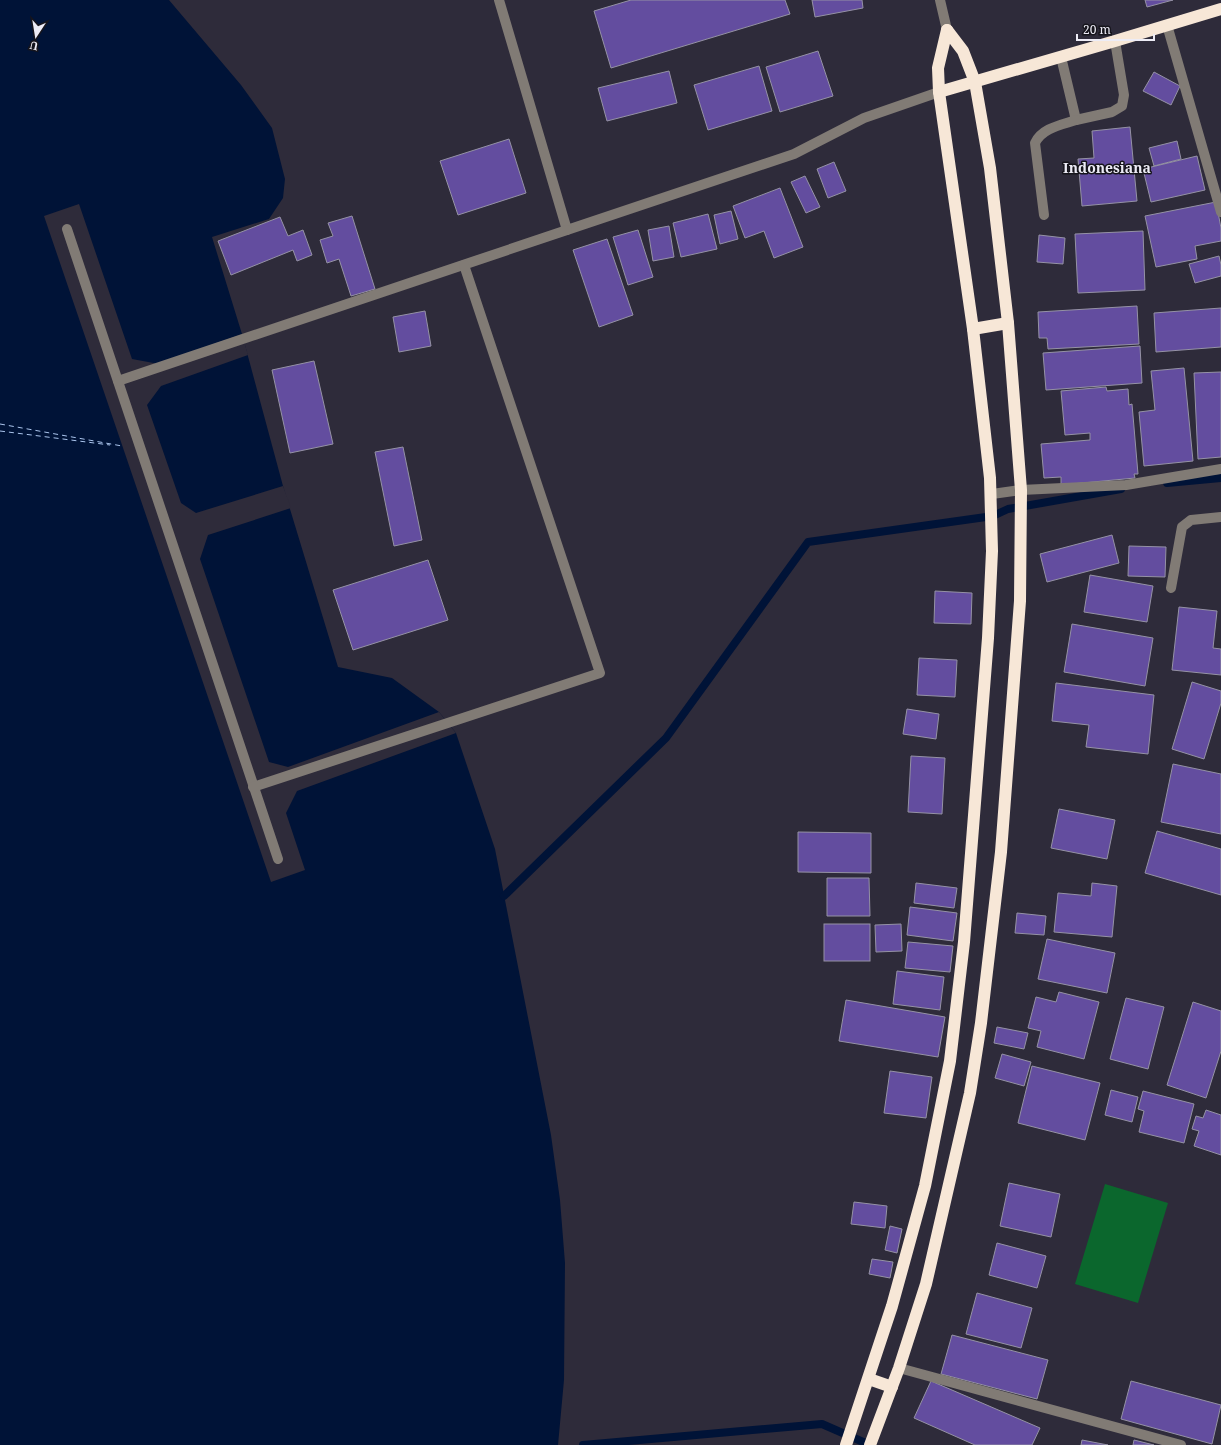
<svg xmlns="http://www.w3.org/2000/svg" width="1221" height="1445" viewBox="0 0 1221 1445" font-family="'Noto Serif',serif">
<style>
.green{fill:#0b672d}
.water{fill:#001337}
.pier{fill:#2e2b3a}
.lines{fill:none;stroke-linecap:round;stroke-linejoin:round}
.stream{stroke:#001337;stroke-width:8}
.ferry{stroke:#abc5ed;stroke-width:1;stroke-dasharray:5 4;stroke-linecap:butt}
.building{fill:#634d9f;stroke:#9592a5}
.minor{stroke:#817b75;stroke-width:10}
.highway{stroke:#f7e7d7;stroke-width:12}
.labels{text-anchor:middle;dominant-baseline:central;stroke-width:3;stroke-linejoin:round;paint-order:stroke}
.quarter-label{font-size:14px;font-weight:bold;fill:#edecf6;stroke:#16151c}
</style>
<rect width="100%" height="100%" fill="#2e2b3a"/>
<path class="green" d="M1105 1184 1168 1203 1138 1303 1075 1284Z"/>
<path class="water" d="M0 0H169L241 85 272 128 285 179 283 198 269 219 212 237 242 334 283 486 338 667 392 678 439 712 456 733 495 849 551 1135 560 1200 565 1263 564 1380 558 1445H0Z"/>
<path class="pier" d="M79 204 132 359 159 364 242 334 248 355 161 386 147 405 181 503 196 513 283 486 291 508 208 535 200 559 269 762 288 767 439 712 456 733 297 791 286 813 305 870 271 882 44 216Z"/>
<g class="lines">
<g class="stream">
<path d="M1167 483 1221 478"/>
<path d="M504 896 666 738 808 542 993 516 1008 509 1121 489"/>
<path d="M583 1445 822 1424 870 1445"/>
</g>
<g class="ferry">
<path d="M0 424 122 446"/>
<path d="M0 431 110 445"/>
</g>
</g>
<g class="building">
<path d="M631 0H785L790 14 611 68 594 11Z"/>
<path d="M812 0H862L863 8 815 17Z"/>
<path d="M1145 0H1173L1147 7Z"/>
<path d="M818 51 833 96 780 112 766 67Z"/>
<path d="M759 66 772 111 708 130 694 85Z"/>
<path d="M669 71 677 103 607 121 598 88Z"/>
<path d="M1154 72 1180 86 1171 105 1143 91Z"/>
<path d="M1130 127 1137 201 1082 206 1078 159 1094 158 1092 131Z"/>
<path d="M509 139 526 193 458 215 440 161Z"/>
<path d="M1177 141 1181 159 1154 166 1149 148Z"/>
<path d="M1197 156 1205 190 1151 202 1143 169Z"/>
<path d="M834 162 846 191 828 198 817 169Z"/>
<path d="M805 176 820 207 806 213 791 182Z"/>
<path d="M780 188 803 247 774 258 764 231 745 238 733 206Z"/>
<path d="M1216 202 1221 228V241L1195 246 1197 259 1156 267 1145 216Z"/>
<path d="M731 211 738 239 720 244 714 215Z"/>
<path d="M708 214 717 249 681 257 673 223Z"/>
<path d="M352 216 375 289 351 296 339 259 327 263 320 240 333 236 328 223Z"/>
<path d="M280 217 288 236 303 230 312 255 297 261 293 250 231 275 218 241Z"/>
<path d="M669 226 674 257 653 261 648 230Z"/>
<path d="M638 230 653 277 628 285 613 237Z"/>
<path d="M1143 231 1145 290 1078 293 1075 234Z"/>
<path d="M1039 235 1065 238 1063 264 1037 262Z"/>
<path d="M607 239 633 315 599 327 573 250Z"/>
<path d="M1219 256 1221 265V276L1195 283 1189 264Z"/>
<path d="M1137 306 1139 344 1048 349 1047 338H1039L1038 312Z"/>
<path d="M1221 308V347L1156 352 1154 313Z"/>
<path d="M425 311 431 346 399 352 393 317Z"/>
<path d="M1140 346 1142 383 1046 390 1043 353Z"/>
<path d="M314 361 333 444 290 453 272 370Z"/>
<path d="M1184 368 1193 461 1144 466 1139 412 1155 410 1151 371Z"/>
<path d="M1221 372V457L1198 459 1194 373Z"/>
<path d="M1106 387 1107 391 1128 389 1129 405 1132 404 1138 474H1134L1135 478 1061 485V477L1044 478 1041 444 1090 440V433L1065 435 1061 391Z"/>
<path d="M403 447 422 540 394 546 375 452Z"/>
<path d="M1112 535 1119 563 1047 582 1040 554Z"/>
<path d="M1129 546 1166 547 1165 577 1128 576Z"/>
<path d="M428 560 448 620 353 650 333 590Z"/>
<path d="M1090 575 1153 586 1147 622 1084 612Z"/>
<path d="M935 591 972 593 971 624 934 623Z"/>
<path d="M1179 607 1217 611 1213 648 1221 649V675L1172 670Z"/>
<path d="M1072 624 1153 638 1145 686 1064 672Z"/>
<path d="M919 658 957 660 955 697 917 695Z"/>
<path d="M1192 682 1221 691V703L1204 759 1172 749Z"/>
<path d="M1056 683 1154 695 1148 754 1086 747 1089 725 1052 721Z"/>
<path d="M907 709 939 714 936 739 903 734Z"/>
<path d="M911 756 945 758 942 814 908 812Z"/>
<path d="M1173 764 1221 774V834L1161 822Z"/>
<path d="M1059 809 1115 820 1107 859 1051 848Z"/>
<path d="M1157 831 1221 849V895L1145 873Z"/>
<path d="M798 832 871 833V873L798 872Z"/>
<path d="M827 878H869L870 916H827Z"/>
<path d="M916 883 957 888 954 908 914 903Z"/>
<path d="M1092 883 1117 886 1112 937 1054 932 1058 893 1091 896Z"/>
<path d="M910 907 957 913 953 941 907 935Z"/>
<path d="M1017 913 1046 916 1044 935 1015 933Z"/>
<rect x="824" y="924" width="46" height="37"/>
<path d="M901 924 902 951 876 952 875 925Z"/>
<path d="M1047 939 1115 953 1107 993 1038 979Z"/>
<path d="M908 942 953 946 950 972 905 968Z"/>
<path d="M897 971 944 977 940 1010 893 1004Z"/>
<path d="M1059 992 1099 1002 1084 1059 1037 1047 1041 1031 1028 1028 1036 997 1056 1002Z"/>
<path d="M1126 998 1164 1007 1148 1069 1110 1059Z"/>
<path d="M846 1000 945 1017 938 1057 839 1041Z"/>
<path d="M1193 1002 1221 1011V1051L1206 1098 1167 1085Z"/>
<path d="M997 1027 1028 1033 1024 1049 994 1043Z"/>
<path d="M1002 1054 1031 1062 1024 1086 995 1078Z"/>
<path d="M1032 1066 1100 1083 1085 1140 1018 1123Z"/>
<path d="M890 1071 932 1077 926 1118 884 1113Z"/>
<path d="M1111 1090 1138 1097 1132 1122 1105 1115Z"/>
<path d="M1143 1091 1194 1104 1184 1143 1139 1132 1144 1111 1138 1109Z"/>
<path d="M1206 1110 1221 1115V1155L1194 1146 1199 1131 1192 1129 1196 1116 1203 1118Z"/>
<path d="M1009 1183 1060 1194 1051 1237 1000 1226Z"/>
<path d="M854 1202 887 1206 885 1228 851 1224Z"/>
<path d="M890 1226 902 1229 897 1253 885 1250Z"/>
<path d="M997 1243 1046 1256 1037 1288 989 1275Z"/>
<path d="M872 1259 893 1262 890 1278 869 1274Z"/>
<path d="M977 1293 1032 1308 1021 1348 966 1334Z"/>
<path d="M952 1335 1048 1360 1037 1399 941 1374Z"/>
<path d="M931 1381 1040 1428 1032 1445H975L914 1418Z"/>
<path d="M1131 1381 1221 1405 1212 1444 1121 1419Z"/>
<path d="M1082 1440 1108 1445H1081Z"/>
<path d="M1134 1440 1154 1445H1133Z"/>
</g>
<g class="lines">
<g class="minor">
<path d="M499 0 567 230 794 154 864 118 939 92"/>
<path d="M940 0 947 30"/>
<path d="M1167 25 1221 212"/>
<path d="M1061 57 1076 120 1112 112 1122 106 1124 95 1115 41"/>
<path d="M1044 215 1035 143C1042 128 1061 125 1076 120"/>
<path d="M67 229 278 859"/>
<path d="M118 381 567 230"/>
<path d="M992 494 1021 490 1126 485 1221 469"/>
<path d="M1171 588 1182 527 1191 520 1221 517"/>
<path d="M253 787 600 673 464 265"/>
<path d="M899 1368 1181 1445"/>
</g>
<g class="highway">
<path d="M939 92 1115 41 1221 9"/>
<path d="M973 329 1008 323"/>
<path d="M869 1379 892 1387"/>
<path d="M846 1445 892 1306 925 1186 950 1061 964 942 988 638 992 551 990 478 973 329 939 92 938 68 947 30"/>
<path d="M870 1445 899 1368 926 1284 970 1093 981 1023 1001 852 1020 601 1021 490 1008 323 990 168 975 82 963 51 947 30"/>
</g>
</g>
<g class="labels">
<g class="quarter-label">
<text x="1107" y="167">Indonesiana</text>
</g>
</g>
<g transform="translate(36 36) rotate(192)" stroke="#16151c" stroke-width="3" paint-order="stroke">
<path d="M0-3L7 15L0 10L-7 15Z" fill="#edecf6"/>
<text y="-6" font-size="11" font-weight="bold" text-anchor="middle" fill="#edecf6">U</text>
</g>
<path d="M1077 34v6h77v-6" fill="none" stroke="#edecf6" stroke-width="2"/>
<text x="1083" y="34" font-size="12" fill="#edecf6" stroke="#16151c" stroke-width="3" paint-order="stroke">20 m</text>
</svg>
